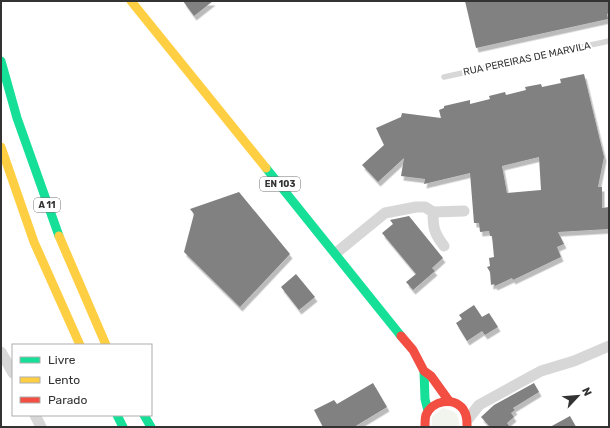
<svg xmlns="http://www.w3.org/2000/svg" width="610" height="428" viewBox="0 0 610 428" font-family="Rubik,sans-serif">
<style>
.green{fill:#f1f5ed}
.building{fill:#818181;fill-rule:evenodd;filter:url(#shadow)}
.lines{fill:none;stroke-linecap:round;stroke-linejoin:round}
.lane{stroke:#d7d7d7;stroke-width:5.5}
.street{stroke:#d7d7d7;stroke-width:11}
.fast{stroke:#16e098;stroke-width:9}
.slow{stroke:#ffcf43;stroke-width:9}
.jam{stroke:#f24e42;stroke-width:9}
.labels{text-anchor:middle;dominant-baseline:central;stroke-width:4;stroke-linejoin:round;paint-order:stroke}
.shield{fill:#fff;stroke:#707070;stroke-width:1}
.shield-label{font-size:9px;font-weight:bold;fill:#333}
.street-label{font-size:10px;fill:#333;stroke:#fff}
</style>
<defs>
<filter id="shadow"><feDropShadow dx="2.5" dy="4.5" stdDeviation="0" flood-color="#0004"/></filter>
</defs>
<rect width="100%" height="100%" fill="#fff"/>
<path class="green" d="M443 408C456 412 459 413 459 427H432V417Z"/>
<g class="building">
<path d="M183 1H213L194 16Z"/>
<path d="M465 1H609V13L607 14 608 19 476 48Z"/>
<path d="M584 74 604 157 598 187H602V208L609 207V229L558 232 564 244 557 247 561 257 513 280 512 278 495 286 494 284 491 285 490 272 487 267 490 266 489 258 494 257 492 236H490L489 231 480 232 479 223H474L470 173 424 184 425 179 401 176 404 158 378 182 362 165 384 145 376 128 401 117 402 113 441 118 439 110 444 108V106L470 100V104L490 99 489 96 505 92 506 95 526 90 525 87 541 84 542 87 561 83 560 79ZM539 157 541 190 507 193 502 166Z"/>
<path d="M239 192 290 254 240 307 184 252 194 214 190 209Z"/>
<path d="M409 216 443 258 432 268 435 271 413 290 406 282 416 274 382 233 393 224 390 220Z"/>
<path d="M296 274 315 297 299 310 281 287Z"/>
<path d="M474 305 482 317 489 313 498 327 485 335 482 331 467 341 456 323 462 319 459 315Z"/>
<path d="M373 383 387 407 354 427H323L314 410 334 400 337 404Z"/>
<path d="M534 383 539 392 513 408 515 410 511 413 514 417 507 423 510 427H490L481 417 494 405Z"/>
<path d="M570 416 576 427H550Z"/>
</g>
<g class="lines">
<path class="lane" d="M444 77 609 41"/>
<g class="street">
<path d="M433 212 464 211"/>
<path d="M336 253 385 213 416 207H425L433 212C433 228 434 233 444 246"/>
<path d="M1 352 13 373"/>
<path d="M35 415 41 427"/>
<path d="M468 419 479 405 541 371 574 361 609 346"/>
</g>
<g class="fast">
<path d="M1 61 17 118 59 236"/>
<path d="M266 168 401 336"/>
<path d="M424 371 425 399 428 411"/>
<path d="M117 415 123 427"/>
<path d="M144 415 151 427"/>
</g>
<g class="slow">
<path d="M131 1 266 168"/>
<path d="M1 147 34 242 80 345"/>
<path d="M59 236 106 345"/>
</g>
<g class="jam">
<path d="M401 336 413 350 424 371 431 376 449 401"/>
<path d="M425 427C425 423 425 418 426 415 432 401 453 396 463 409 467 415 467 420 467 427"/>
</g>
</g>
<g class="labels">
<g class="shield">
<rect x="260" y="177" width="40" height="14" rx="3"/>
<rect x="34" y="198" width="26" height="14" rx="3"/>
</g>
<g class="shield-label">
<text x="280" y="184">EN 103</text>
<text x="47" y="205">A 11</text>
</g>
<g class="street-label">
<text transform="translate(527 59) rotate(-12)">RUA PEREIRAS DE MARVILA</text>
</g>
</g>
<rect width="610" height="428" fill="none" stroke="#333333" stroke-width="4"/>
<rect x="12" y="344" width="140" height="72" fill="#ffffff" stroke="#adadad"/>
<rect x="20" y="357" width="20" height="6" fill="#16e098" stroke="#adadad"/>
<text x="48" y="364" font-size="12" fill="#333333">Livre</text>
<rect x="20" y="377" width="20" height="6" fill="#ffcf43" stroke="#adadad"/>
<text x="48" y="384" font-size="12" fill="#333333">Lento</text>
<rect x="20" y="397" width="20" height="6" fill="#f24e42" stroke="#adadad"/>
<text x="48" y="404" font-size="12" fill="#333333">Parado</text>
<g transform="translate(578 396) rotate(64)" stroke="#ffffff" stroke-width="3" paint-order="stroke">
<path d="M0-3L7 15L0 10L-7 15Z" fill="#333333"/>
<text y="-6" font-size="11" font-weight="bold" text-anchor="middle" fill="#333333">N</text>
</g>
</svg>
